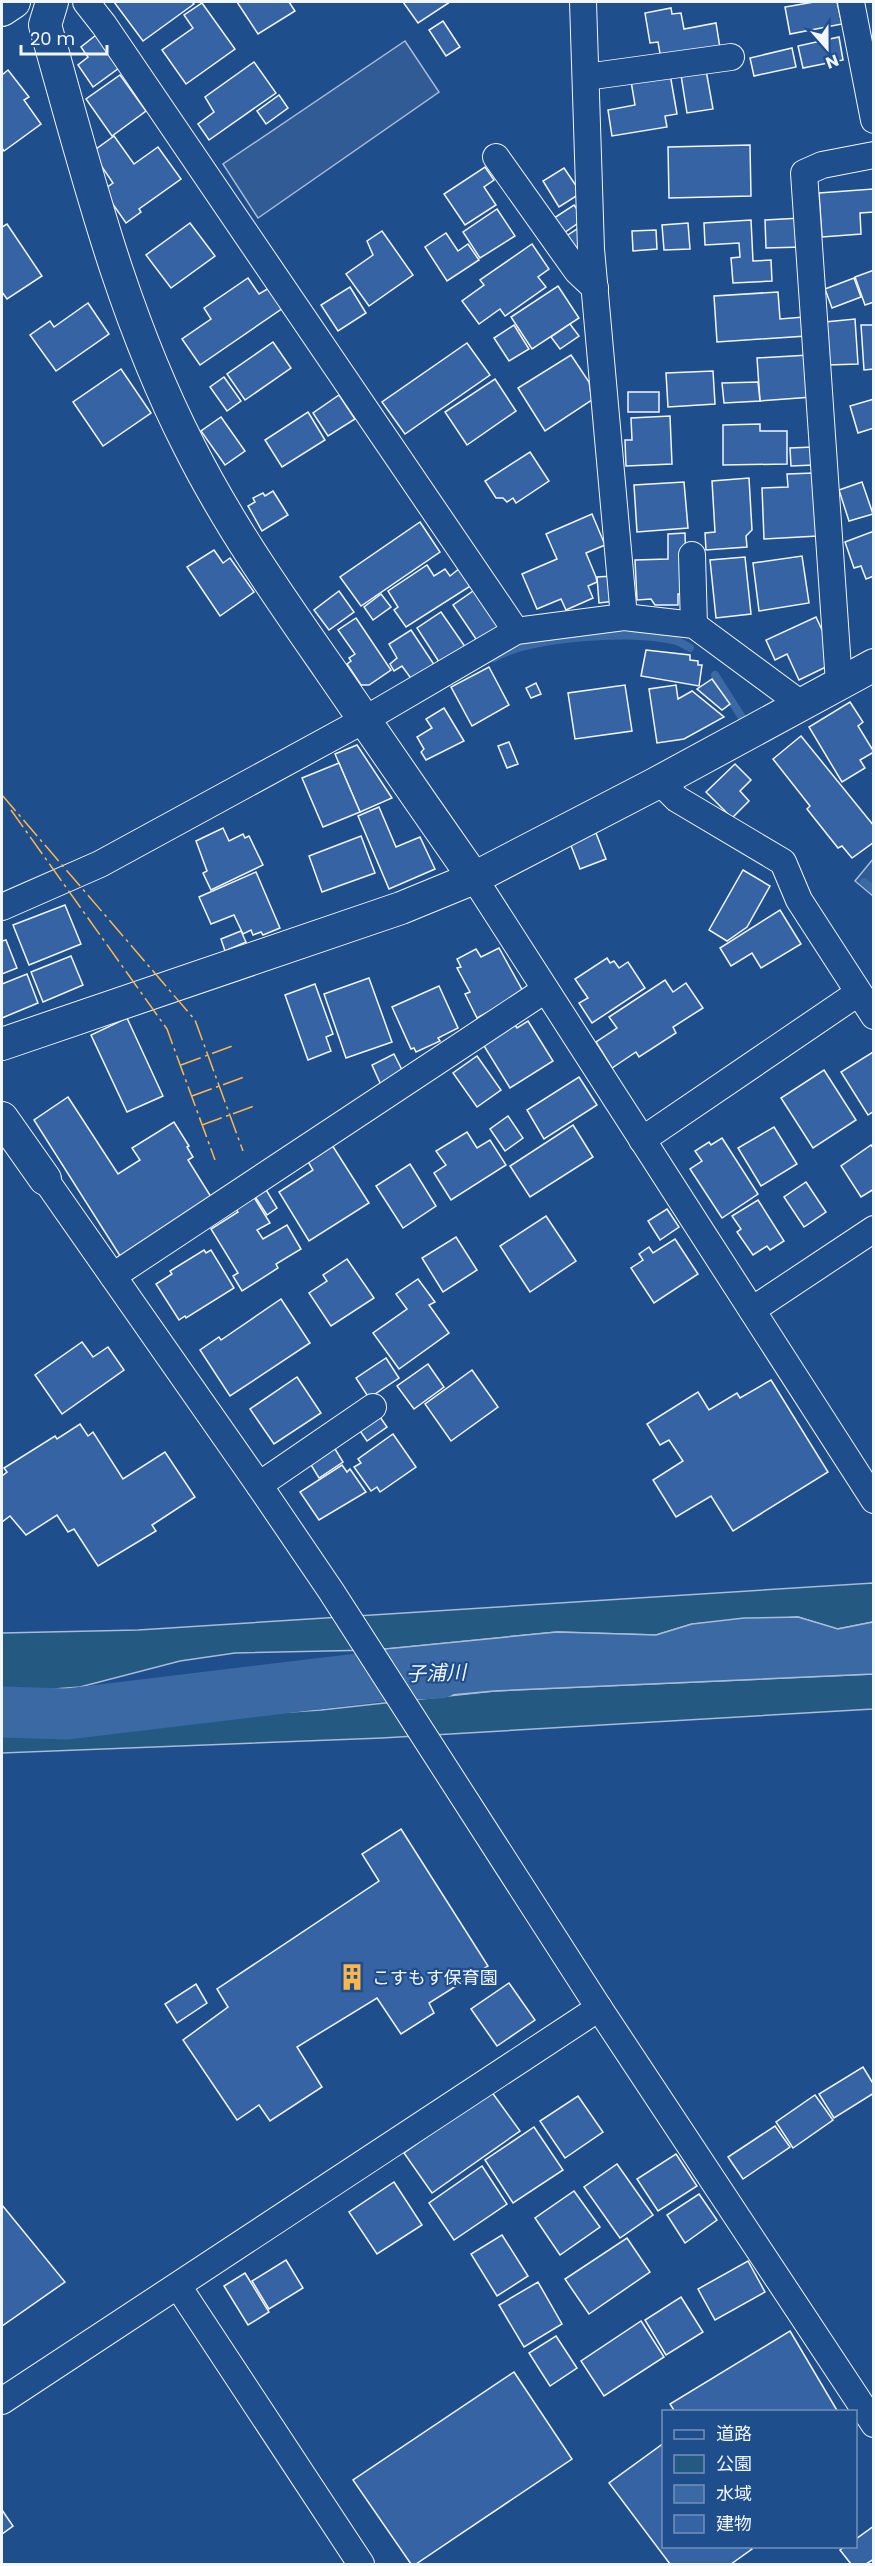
<svg xmlns="http://www.w3.org/2000/svg" width="875" height="2566" viewBox="0 0 875 2566" font-family="Poppins,'Noto Sans JP',sans-serif">
<style>
.green{fill:#245a82;stroke:#a8bbd7;stroke-width:1.5}
.parking{fill:#305b95;stroke:#a8bbd7;stroke-width:1.5}
.water{fill:#3b69a3;stroke:#a8bbd7;stroke-width:1.5}
.lines{fill:none;stroke-linecap:round;stroke-linejoin:round}
.stream{stroke:#3b69a3;stroke-width:8}
.river{stroke:#3b69a3;stroke-width:51}
.building{fill:#3563a3;stroke:#f2f6ff;stroke-width:1.5}
.minor-casing{stroke:#f2f6ff;stroke-width:28}
.tertiary-casing{stroke:#f2f6ff;stroke-width:34}
.minor{stroke:#1f4e8c;stroke-width:26}
.tertiary{stroke:#1f4e8c;stroke-width:32}
.power{stroke:#ffb74d;stroke-width:1.5;stroke-dasharray:21 4.5 3 4.5;stroke-linecap:butt}
.labels{text-anchor:middle;dominant-baseline:central;stroke-width:4.5;stroke-linejoin:round;paint-order:stroke}
.poi-label{font-size:18px;fill:#f2f6ff;stroke:#1f4e8c;text-anchor:start}
.water-label{font-size:20px;font-style:italic;fill:#f2f6ff;stroke:#1f4e8c}
</style>
<rect width="100%" height="100%" fill="#1f4e8c"/>
<g class="green">
<path d="M873 1583V1622L837 1629 798 1617 692 1624 656 1635 557 1632 375 1650 235 1653 180 1661 80 1687 2 1693V1633L138 1630Z"/>
<path d="M873 1674V1709L382 1738 2 1753V1726L134 1722 321 1710 494 1691Z"/>
</g>
<g class="parking">
<path d="M405 41 439 92 258 218 223 164Z"/>
<path d="M873 859V896L855 881Z"/>
</g>
<path class="water" d="M798 1617 838 1629 873 1622V1674L494 1691 408 1699 375 1650 557 1632 656 1635 692 1624 744 1618Z"/>
<g class="lines">
<g class="stream">
<path d="M494 658C530 637 633 630 673 640 679 641 685 645 690 648"/>
<path d="M715 675 741 716"/>
<path d="M864 882 874 890"/>
</g>
<path class="river" d="M2 1712 67 1714 391 1675 439 1673"/>
</g>
<g class="building">
<path d="M114 2H192L194 4 143 41Z"/>
<path d="M237 2H289L295 11 258 34Z"/>
<path d="M403 2H450L418 23Z"/>
<path d="M814 2H837L842 24 790 34 785 7Z"/>
<path d="M202 3 235 49 186 84 162 50 193 28 184 15Z"/>
<path d="M671 8 672 14 681 13 684 29 716 23 720 48 661 59 658 42 650 43 645 13Z"/>
<path d="M443 21 460 47 446 56 429 30Z"/>
<path d="M96 35 119 68 93 87 78 65 88 57 81 47Z"/>
<path d="M839 37 843 60 803 68 798 46Z"/>
<path d="M792 48 796 67 754 76 750 58Z"/>
<path d="M254 62 276 93 209 140 198 124 214 112 205 97Z"/>
<path d="M8 70 29 97 24 100 41 124 4 151 2 148V75Z"/>
<path d="M706 70 713 109 687 113 681 75Z"/>
<path d="M670 74 677 114 665 116 667 127 612 136 608 110 635 105 631 81Z"/>
<path d="M120 75 146 111 112 136 86 99Z"/>
<path d="M279 95 288 108 266 124 257 111Z"/>
<path d="M114 136 134 164 158 147 181 179 139 209 141 212 126 223 103 190 113 183 92 152Z"/>
<path d="M750 145 751 196 669 198 668 147Z"/>
<path d="M485 167 494 180 484 187 496 205 465 225 444 194Z"/>
<path d="M564 168 581 193 559 207 543 181Z"/>
<path d="M873 189 874 212 860 213 861 234 822 237 819 193Z"/>
<path d="M574 205 584 219 561 235 551 220Z"/>
<path d="M497 209 515 236 480 258 463 232Z"/>
<path d="M801 218 802 247 766 248 765 220Z"/>
<path d="M751 220 753 261 771 260 772 281 733 283 731 258 740 257 739 243 705 245 704 223Z"/>
<path d="M190 223 215 256 171 288 146 255Z"/>
<path d="M688 223 690 249 664 250 662 225Z"/>
<path d="M7 224 42 276 7 299 2 292V227Z"/>
<path d="M583 225V246L575 252 565 237Z"/>
<path d="M656 230 657 249 633 251 632 231Z"/>
<path d="M382 231 413 275 369 306 346 274 373 255 367 241Z"/>
<path d="M446 233 458 251 468 244 479 260 447 281 425 247Z"/>
<path d="M532 244 549 269 538 277 546 287 505 316 500 309 479 324 462 301 484 285 480 280Z"/>
<path d="M874 270V302L865 305 855 277Z"/>
<path d="M248 278 259 294 269 288 283 308 200 365 182 339 211 319 204 308Z"/>
<path d="M854 278 861 297 832 308 825 289Z"/>
<path d="M558 286 579 318 532 349 511 317Z"/>
<path d="M350 287 366 313 338 331 321 305Z"/>
<path d="M778 292 780 319 804 317 806 336 717 342 714 296Z"/>
<path d="M88 303 109 334 56 371 30 335 50 321 54 327Z"/>
<path d="M855 319 858 364 828 365 825 322Z"/>
<path d="M570 324 579 336 560 349 551 337Z"/>
<path d="M514 325 529 349 509 361 494 338Z"/>
<path d="M861 325H874V369L864 370Z"/>
<path d="M273 342 291 368 245 400 227 374Z"/>
<path d="M467 343 490 375 405 434 382 402Z"/>
<path d="M571 355 589 382 592 400 545 431 518 388Z"/>
<path d="M809 355 812 397 760 401 757 358Z"/>
<path d="M121 369 151 413 103 446 73 402Z"/>
<path d="M713 371 715 404 668 407 666 373Z"/>
<path d="M224 377 241 401 227 411 210 387Z"/>
<path d="M495 379 516 411 467 445 445 412Z"/>
<path d="M758 382 760 401 724 403 722 383Z"/>
<rect x="628" y="392" width="31" height="20"/>
<path d="M339 395 355 419 328 436 313 413Z"/>
<path d="M874 399V428L858 433 850 406Z"/>
<path d="M308 412 325 440 282 467 265 440Z"/>
<path d="M670 416 672 464 626 466 625 440H632L631 418Z"/>
<path d="M221 417 245 451 225 465 201 431Z"/>
<path d="M760 424V431H787V464L723 465V425Z"/>
<path d="M813 447 814 465 791 466 790 448Z"/>
<path d="M530 452 549 481 516 503 513 498 507 502 503 498H496L485 481Z"/>
<path d="M814 473 818 536 764 539 762 488 788 487 787 474Z"/>
<path d="M749 478 752 530 746 536 747 547 706 550 705 533 715 532 712 481Z"/>
<path d="M684 482 688 528 637 532 634 485Z"/>
<path d="M862 482 873 514 849 521 839 490Z"/>
<path d="M273 491 288 515 262 531 248 506 255 502 253 498 263 493 265 496Z"/>
<path d="M592 514 605 545 586 553 596 577 597 582 588 586 593 598 566 610 561 599 537 609 522 574 557 559 546 534Z"/>
<path d="M420 522 440 552 361 606 340 577Z"/>
<path d="M874 531V576L866 579 861 566 854 568 845 542Z"/>
<path d="M685 533 687 594H678V605H655L651 599 637 600 635 560 668 559V534Z"/>
<path d="M214 550 223 563 230 558 254 592 220 616 187 567Z"/>
<path d="M802 556 809 603 759 611 753 563Z"/>
<path d="M745 557 751 614 716 618 710 560Z"/>
<path d="M427 565 434 576 445 569 450 576 460 568 472 585 406 627 394 610 398 607 388 591Z"/>
<path d="M613 576 615 601 599 603 597 577Z"/>
<path d="M476 589 501 627 478 642 453 605Z"/>
<path d="M339 591 354 612 329 630 314 610Z"/>
<path d="M381 594 391 607 373 620 364 607Z"/>
<path d="M441 612 466 648 441 665 417 628Z"/>
<path d="M816 617 828 643 830 665 799 680 787 654 775 660 766 640Z"/>
<path d="M356 618 391 670 369 685H361L347 664 351 661 349 658 355 654 338 630Z"/>
<path d="M411 630 437 669 415 684 402 666 394 671 390 664 397 658 389 644Z"/>
<path d="M646 650 690 655V660L698 661V665H702L699 686 641 676Z"/>
<path d="M489 667 509 705 472 726 451 687Z"/>
<path d="M712 679 730 704 722 710 697 689Z"/>
<path d="M536 683 541 694 531 698 526 688Z"/>
<path d="M625 685 632 731 575 739 568 693Z"/>
<path d="M676 685 678 699 692 691 724 717 684 739 657 743 649 689Z"/>
<path d="M850 702 863 722 858 726 874 752 860 760 865 768 842 782 809 727Z"/>
<path d="M444 708 464 741 426 760 421 752 424 749 417 737 432 728 426 719Z"/>
<path d="M801 736 874 826V842L852 858 842 846 838 848 807 809 810 806 773 759Z"/>
<path d="M509 742 518 764 507 768 498 746Z"/>
<path d="M357 745 392 798 360 812 335 754Z"/>
<path d="M339 763 360 812 323 827 302 778Z"/>
<path d="M735 764 751 780 740 791 749 801 732 818 706 792Z"/>
<path d="M379 807 396 847 420 837 435 869 389 889 358 816Z"/>
<path d="M223 828 229 841 243 834 245 838 249 836 263 865 211 890 203 873 207 871 196 841Z"/>
<path d="M596 833 606 859 580 869 570 843Z"/>
<path d="M361 836 375 873 322 892 309 856Z"/>
<path d="M743 870 770 886 747 927 727 941 709 930Z"/>
<path d="M256 872 280 928 263 935 261 932 253 935 251 930 243 934 234 915 211 924 199 897Z"/>
<path d="M65 905 81 944 29 965 13 925Z"/>
<path d="M780 910 801 944 761 968 752 953 731 966 720 948Z"/>
<path d="M241 931 246 942 225 951 221 939Z"/>
<path d="M6 940 17 968 2 974V941Z"/>
<path d="M499 948 524 993 477 1018 465 994 470 992 457 968 461 967 457 959 476 949 481 957Z"/>
<path d="M71 956 83 985 43 1002 31 972Z"/>
<path d="M607 958 610 963 614 961 619 968 628 962 645 988 592 1023 579 1003 588 998 575 979Z"/>
<path d="M27 974 38 1003 2 1018V984Z"/>
<path d="M369 978 392 1042 346 1058 324 994Z"/>
<path d="M665 980 673 992 686 983 703 1008 673 1027 676 1033 639 1057 636 1052 612 1068 596 1042 617 1028 609 1017Z"/>
<path d="M315 984 333 1034 326 1037 331 1051 308 1060 285 995Z"/>
<path d="M439 986 458 1028 438 1038 440 1041 416 1052 414 1048 411 1049 392 1007Z"/>
<path d="M127 1018 163 1096 127 1112 91 1035Z"/>
<path d="M528 1021 553 1061 510 1088 481 1041 513 1022 517 1028Z"/>
<path d="M873 1052 874 1111 868 1115 841 1072Z"/>
<path d="M394 1054 404 1074 381 1085 372 1065Z"/>
<path d="M477 1056 501 1090 477 1107 453 1073Z"/>
<path d="M824 1070 856 1120 813 1148 781 1098Z"/>
<path d="M579 1077 597 1105 544 1139 527 1110Z"/>
<path d="M68 1097 118 1174 140 1160 132 1148 174 1122 189 1146 187 1147 193 1157 188 1160 213 1200 122 1259 34 1120Z"/>
<path d="M508 1116 523 1138 505 1151 490 1129Z"/>
<path d="M573 1125 593 1157 530 1197 510 1166Z"/>
<path d="M774 1127 797 1164 761 1186 738 1148Z"/>
<path d="M467 1132 477 1148 490 1140 506 1165 451 1200 434 1173 446 1165 436 1151Z"/>
<path d="M722 1138 758 1194 722 1218 690 1169 702 1161 695 1151 709 1142 711 1145Z"/>
<path d="M332 1145 369 1203 309 1241 279 1192 313 1170 307 1160Z"/>
<path d="M871 1145 874 1149V1189L861 1197 841 1166Z"/>
<path d="M410 1164 436 1206 403 1228 376 1186Z"/>
<path d="M806 1182 826 1212 804 1227 784 1197Z"/>
<path d="M265 1188 277 1208 267 1215 254 1195Z"/>
<path d="M252 1194 270 1223 257 1230 263 1239 287 1225 301 1249 276 1264 278 1268 242 1291 233 1276 238 1273 211 1229 238 1212 233 1205Z"/>
<path d="M758 1200 784 1241 770 1250 767 1246 753 1255 737 1232 741 1229 732 1216Z"/>
<path d="M667 1209 679 1227 660 1240 648 1221Z"/>
<path d="M546 1216 576 1261 530 1292 500 1246Z"/>
<path d="M456 1237 477 1270 443 1292 422 1258Z"/>
<path d="M675 1239 698 1274 654 1303 631 1268 643 1260 639 1254 649 1247 653 1253Z"/>
<path d="M204 1250 206 1253 211 1250 234 1288 186 1318 185 1316 179 1320 156 1284 172 1274 170 1271Z"/>
<path d="M347 1259 374 1298 331 1326 309 1293 327 1281 323 1275Z"/>
<path d="M418 1279 435 1302 429 1305 449 1333 399 1369 373 1333 407 1309 396 1294Z"/>
<path d="M281 1299 310 1343 230 1396 200 1350 219 1337 221 1340Z"/>
<path d="M82 1342 93 1357 108 1347 124 1370 62 1414 35 1375Z"/>
<path d="M386 1358 399 1378 369 1398 356 1378Z"/>
<path d="M428 1364 444 1387 414 1409 397 1386Z"/>
<path d="M472 1370 498 1407 451 1441 425 1404Z"/>
<path d="M297 1377 321 1413 274 1444 250 1409Z"/>
<path d="M771 1380 828 1472 733 1531 711 1496 676 1517 653 1480 683 1461 669 1440 660 1445 647 1424 698 1392 709 1410 737 1393 740 1398Z"/>
<path d="M378 1414 387 1427 367 1441 358 1428Z"/>
<path d="M80 1424 88 1436 93 1432 123 1479 165 1452 195 1497 152 1525 156 1531 98 1566 74 1529 68 1532 57 1515 26 1535 10 1516 2 1522V1476L7 1472 4 1468 55 1436 57 1439Z"/>
<path d="M393 1434 416 1467 380 1492 377 1487 371 1491 354 1467 361 1463 358 1459Z"/>
<path d="M332 1444 343 1462 319 1478 308 1460Z"/>
<path d="M342 1465 347 1472 350 1469 366 1492 319 1520 300 1492Z"/>
<path d="M401 1829 488 1966 429 2003 434 2013 401 2034 377 1998 297 2047 322 2087 270 2121 259 2105 237 2120 183 2040 228 2007 217 1989 379 1881 362 1854Z"/>
<path d="M509 1983 535 2020 497 2046 471 2009Z"/>
<path d="M196 1984 207 2003 177 2023 165 2004Z"/>
<path d="M863 2067 874 2085V2093L834 2118 819 2094Z"/>
<path d="M491 2091 520 2131 432 2193 404 2153Z"/>
<path d="M815 2095 833 2120 793 2148 776 2122Z"/>
<path d="M578 2096 603 2132 565 2158 540 2121Z"/>
<path d="M775 2126 790 2147 743 2179 728 2157Z"/>
<path d="M534 2127 563 2170 513 2203 485 2160Z"/>
<path d="M676 2154 697 2186 658 2211 637 2179Z"/>
<path d="M617 2164 653 2215 620 2238 584 2187Z"/>
<path d="M482 2166 507 2204 454 2240 429 2203Z"/>
<path d="M394 2182 422 2225 377 2254 349 2212Z"/>
<path d="M574 2191 600 2227 560 2255 535 2218Z"/>
<path d="M699 2194 717 2220 685 2243 667 2215Z"/>
<path d="M2 2205 65 2282 2 2326Z"/>
<path d="M502 2235 528 2276 497 2296 471 2254Z"/>
<path d="M627 2238 650 2272 589 2314 565 2279Z"/>
<path d="M286 2260 303 2288 269 2309 252 2281Z"/>
<path d="M748 2261 765 2292 715 2320 698 2289Z"/>
<path d="M245 2273 269 2312 248 2325 224 2286Z"/>
<path d="M538 2282 562 2324 524 2347 499 2305Z"/>
<path d="M681 2297 703 2332 666 2355 645 2320Z"/>
<path d="M641 2321 664 2357 604 2396 581 2361Z"/>
<path d="M790 2331 838 2412H675L670 2404Z"/>
<path d="M556 2336 577 2368 550 2386 529 2353Z"/>
<path d="M514 2372 572 2459 416 2564H411L353 2480Z"/>
<path d="M664 2443V2546H750L752 2549 731 2564H670L609 2483Z"/>
<path d="M2 2510 13 2526 2 2534Z"/>
<path d="M874 2526V2559L866 2564H851L840 2550 845 2546H856V2539Z"/>
</g>
<g class="lines">
<defs>
<g id="minor">
<path d="M86 2 104 25 516 631"/>
<path d="M583 2 591 249 624 617"/>
<path d="M851 2 874 120"/>
<path d="M586 77 731 57"/>
<path d="M496 157 577 271 595 288"/>
<path d="M692 555 694 625"/>
<path d="M839 683 804 173 822 165 874 155"/>
<path d="M664 778 668 790 677 799 783 862 799 900 874 1016"/>
<path d="M474 878 874 1500"/>
<path d="M2 907 100 864 364 720 516 631 624 617 694 625 801 704"/>
<path d="M642 1140 858 993"/>
<path d="M45 1179 259 1485 331 1591 599 2008 874 2424"/>
<path d="M113 1276 545 990"/>
<path d="M752 1310 874 1229"/>
<path d="M259 1485 373 1407"/>
<path d="M178 2286 361 2564"/>
<path d="M2 2401 599 2008"/>
</g>
<g id="tertiary">
<path d="M52 2 45 25C86 169 120 311 189 446 228 524 278 595 328 667 376 737 425 808 474 878"/>
<path d="M2 10 14 2"/>
<path d="M2 1044 401 908 474 878 655 784 874 665"/>
<path d="M2 1118 45 1179"/>
</g>
</defs>
<use href="#minor" class="minor-casing"/>
<use href="#tertiary" class="tertiary-casing"/>
<use href="#minor" class="minor"/>
<use href="#tertiary" class="tertiary"/>
<g class="power">
<path d="M2 795 195 1020 243 1151"/>
<path d="M11 810 167 1029 215 1160"/>
<path d="M181 1065 235 1045"/>
<path d="M192 1096 247 1076"/>
<path d="M202 1125 257 1105"/>
</g>
</g>
<defs>
<symbol id="building-bare" viewBox="-9 -9 18 18"><path d="M-4-6H4V6H1V3H-1V6H-4ZM-2.5-4.3h1.7v1.8h-1.7ZM.8-4.3h1.7v1.8H.8ZM-2.5-1h1.7V.8h-1.7ZM.8-1h1.7V.8H.8Z" fill="#ffb74d" stroke="#1f4e8c" stroke-width="2.5" paint-order="stroke"/></symbol>
</defs>
<g fill-rule="evenodd">
<use href="#building-bare" x="333" y="1958" width="38" height="38"/>
</g>
<g class="labels">
<g class="poi-label">
<text x="372" y="1977">こすもす保育園</text>
</g>
<g class="water-label">
<text transform="translate(436 1673) rotate(-2)">子浦川</text>
</g>
</g>
<rect width="875" height="2566" fill="none" stroke="#f2f6ff" stroke-width="6"/>
<rect x="662" y="2410" width="195" height="138" fill="#1f4e8c" stroke="#7391ba" stroke-width="1.5"/>
<rect x="674" y="2430" width="30" height="9" fill="#1f4e8c" stroke="#7391ba" stroke-width="1.5"/>
<text x="716" y="2440" font-size="18" fill="#f2f6ff">道路</text>
<rect x="674" y="2455" width="30" height="18" fill="#245a82" stroke="#7391ba" stroke-width="1.5"/>
<text x="716" y="2470" font-size="18" fill="#f2f6ff">公園</text>
<rect x="674" y="2485" width="30" height="18" fill="#3b69a3" stroke="#7391ba" stroke-width="1.5"/>
<text x="716" y="2500" font-size="18" fill="#f2f6ff">水域</text>
<rect x="674" y="2515" width="30" height="18" fill="#3563a3" stroke="#7391ba" stroke-width="1.5"/>
<text x="716" y="2530" font-size="18" fill="#f2f6ff">建物</text>
<g transform="translate(827 48) rotate(159)" stroke="#1f4e8c" stroke-width="4.5" paint-order="stroke">
<path d="M0-4.5L10 22L0 15L-10 22Z" fill="#f2f6ff"/>
<text y="-9" font-size="16" font-weight="bold" text-anchor="middle" fill="#f2f6ff">N</text>
</g>
<path d="M21 45v9h86v-9" fill="none" stroke="#f2f6ff" stroke-width="3"/>
<text x="30" y="45" font-size="18" fill="#f2f6ff" stroke="#1f4e8c" stroke-width="4.5" paint-order="stroke">20 m</text>
</svg>
